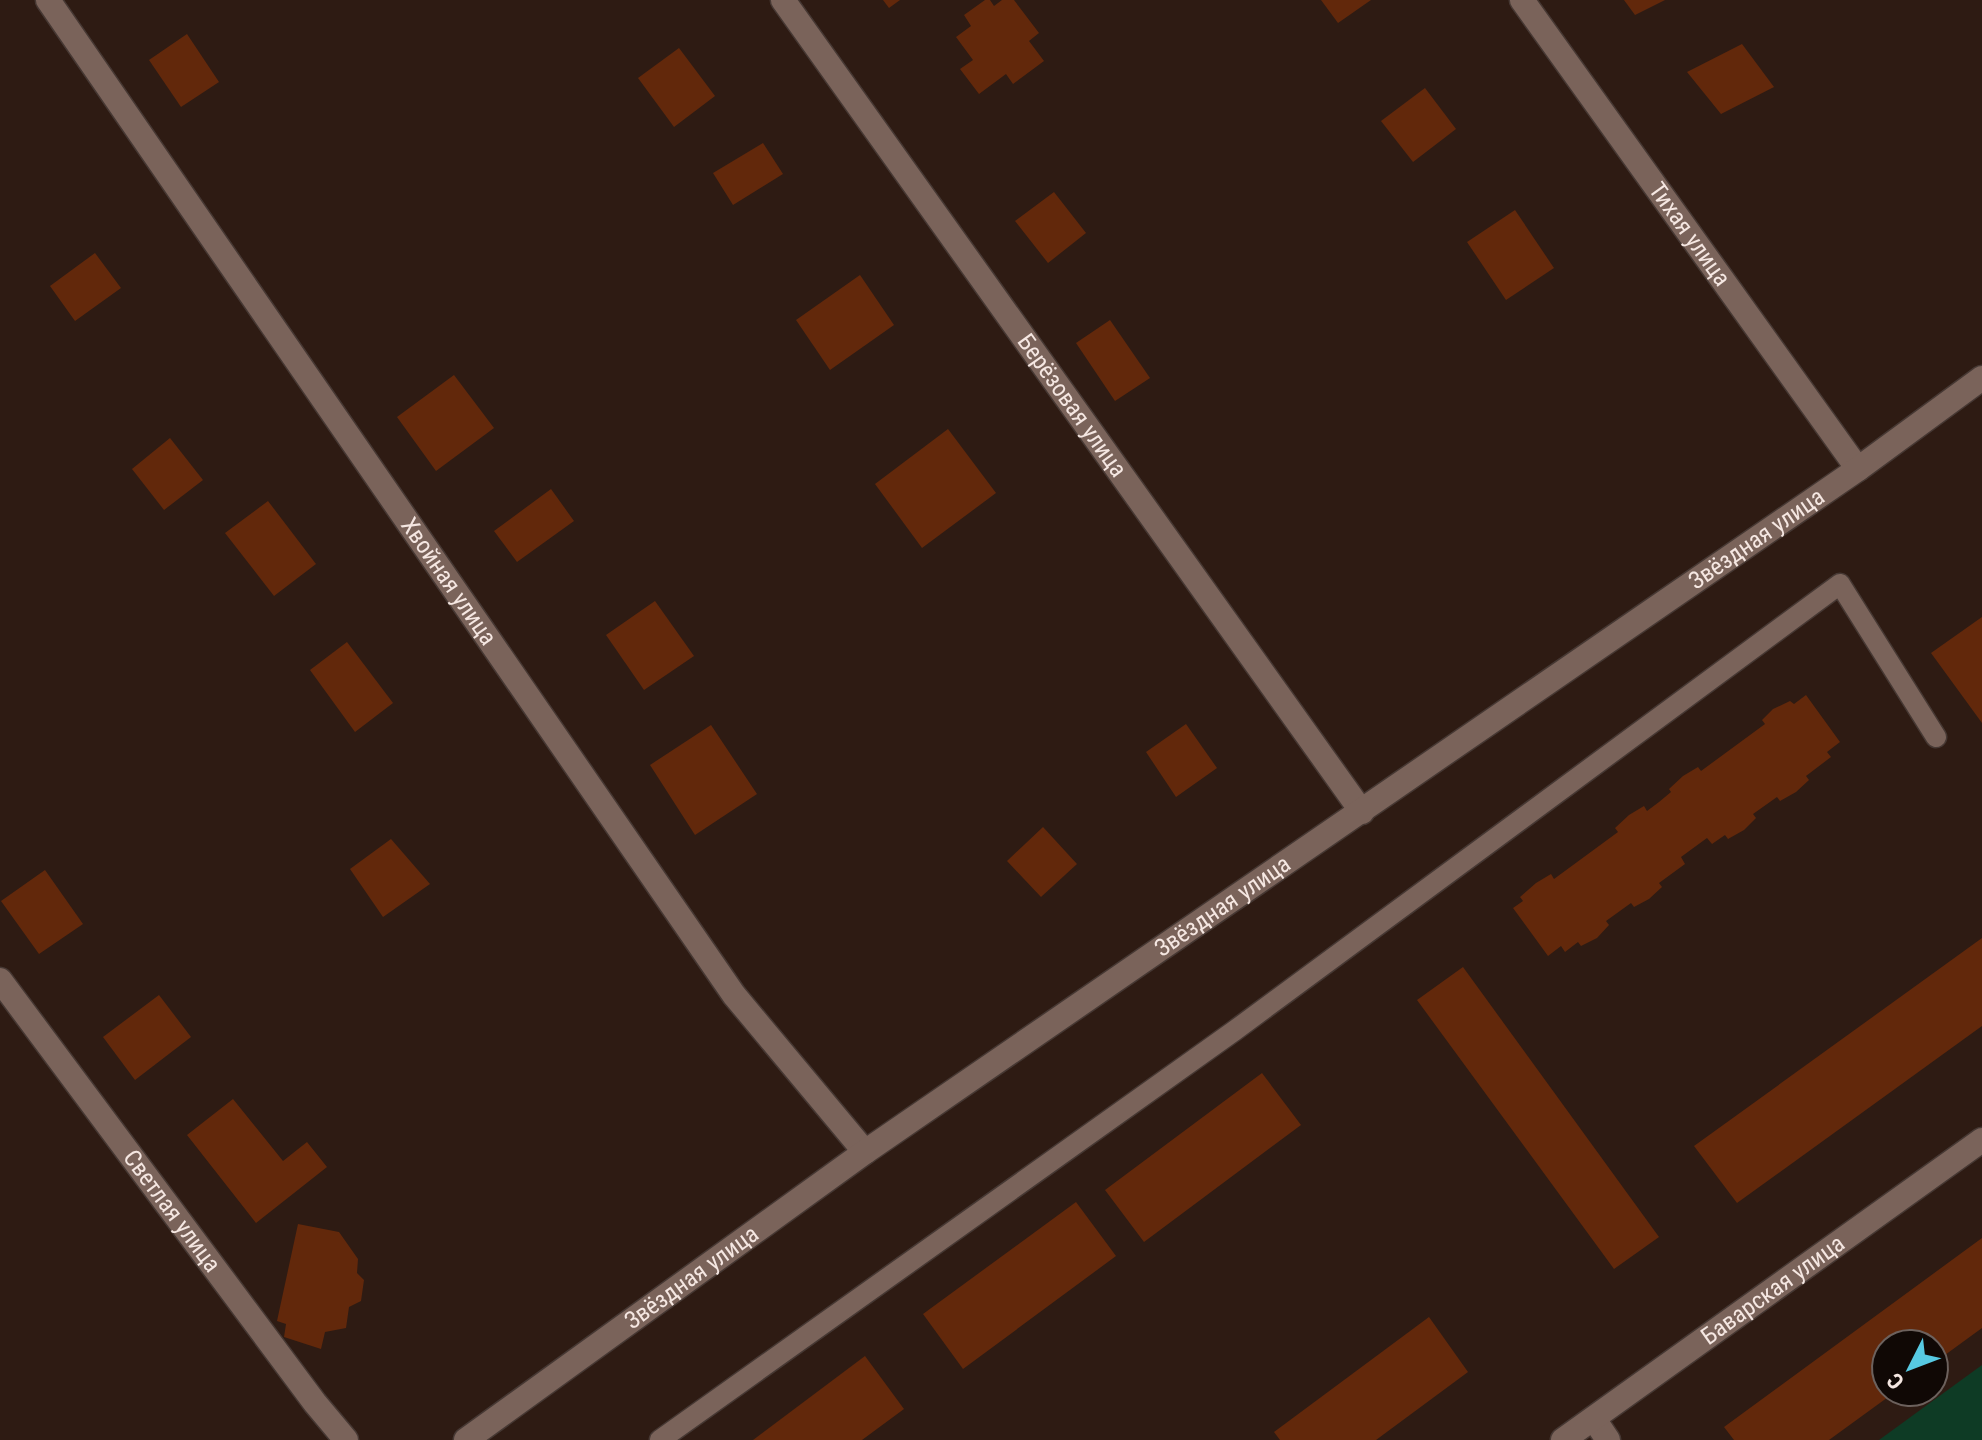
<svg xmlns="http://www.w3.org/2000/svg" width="1982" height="1440" viewBox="0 0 1982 1440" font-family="'Roboto Condensed',sans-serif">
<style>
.green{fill:#0e3b25}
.building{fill:#62280b}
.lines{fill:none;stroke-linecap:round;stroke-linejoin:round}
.service-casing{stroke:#463833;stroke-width:23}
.minor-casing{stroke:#463833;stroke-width:27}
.service{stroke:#7a635a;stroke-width:20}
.minor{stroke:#7a635a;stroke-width:24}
.labels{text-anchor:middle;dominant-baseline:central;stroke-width:6;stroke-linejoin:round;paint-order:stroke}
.street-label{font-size:24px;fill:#f5e7e2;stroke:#100805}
</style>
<rect width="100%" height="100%" fill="#2e1b13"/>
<path class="green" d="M1982 1365V1440H1879Z"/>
<g class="building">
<path d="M883 0H900L889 8Z"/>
<path d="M985 0H990L994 6 1002 0H1014L1039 33 1029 41 1044 61 1013 84 1006 74 979 94 960 69 973 60 956 37 971 26 964 15Z"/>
<path d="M1321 0H1371L1338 23Z"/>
<path d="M1624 0H1665L1635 15Z"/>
<path d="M187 34 219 82 181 107 149 60Z"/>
<path d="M1742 44 1774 87 1721 114 1687 72Z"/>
<path d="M679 48 715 96 674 127 638 78Z"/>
<path d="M1425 88 1456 129 1413 162 1381 121Z"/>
<path d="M763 143 783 174 733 205 713 173Z"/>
<path d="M1054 192 1086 233 1048 263 1015 221Z"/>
<path d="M1515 210 1554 268 1506 300 1467 242Z"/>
<path d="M95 253 121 288 75 321 50 286Z"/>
<path d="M860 275 894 325 830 370 796 320Z"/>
<path d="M1110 320 1150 378 1115 401 1076 343Z"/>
<path d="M454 375 494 428 436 471 397 417Z"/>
<path d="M948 429 996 493 922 548 875 484Z"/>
<path d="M170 438 203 480 164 510 132 469Z"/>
<path d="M551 489 574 521 517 562 494 531Z"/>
<path d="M268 501 316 564 274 596 225 533Z"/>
<path d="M655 601 694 656 644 690 606 635Z"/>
<path d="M1982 617V723L1931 653Z"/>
<path d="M347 642 393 703 355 732 310 670Z"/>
<path d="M1806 695 1840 742 1827 752 1831 757 1806 776 1809 780 1796 792 1780 801 1777 797 1753 814 1756 818 1744 830 1728 839 1725 835 1712 844 1707 838 1681 857 1685 864 1659 883 1662 887 1649 899 1634 907 1631 903 1606 921 1609 925 1597 938 1581 946 1578 942 1565 952 1561 946 1548 956 1513 908 1523 901 1520 897 1536 883 1551 874 1554 879 1618 832 1615 828 1629 815 1644 806 1647 811 1659 802 1671 792 1669 789 1683 776 1698 767 1701 771 1765 724 1762 720 1773 709 1790 701 1794 704Z"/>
<path d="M1186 724 1217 768 1176 797 1146 752Z"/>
<path d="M711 725 757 794 695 835 650 765Z"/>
<path d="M1043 827 1077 864 1041 897 1007 861Z"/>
<path d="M391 839 430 884 383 917 350 869Z"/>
<path d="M45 870 83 924 39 954 1 901Z"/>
<path d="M1982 938V1026L1737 1203 1694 1146Z"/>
<path d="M1463 967 1659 1237 1614 1269 1417 1000Z"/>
<path d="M159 995 191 1037 135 1080 103 1037Z"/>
<path d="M1262 1073 1301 1125 1144 1242 1105 1190Z"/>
<path d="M233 1099 283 1161 307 1142 327 1167 256 1223 187 1135Z"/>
<path d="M1076 1202 1116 1256 963 1369 923 1314Z"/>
<path d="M298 1224 339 1232 358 1259 357 1273 364 1280 361 1301 349 1307 346 1328 325 1332 321 1349 284 1337 286 1324 277 1321Z"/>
<path d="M1982 1238V1328L1934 1363V1344H1886V1392H1895L1829 1440H1734L1724 1427Z"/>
<path d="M1429 1317 1468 1372 1376 1440H1280L1274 1432Z"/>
<path d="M865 1356 904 1409 862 1440H753Z"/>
</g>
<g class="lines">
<defs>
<path id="service" d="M660 1440 1234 1031 1840 584 1936 737"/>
<g id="minor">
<path id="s1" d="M48 0 734 995 865 1152"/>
<path id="s2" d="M783 0 1362 812"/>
<path id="s3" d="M1522 0 1858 469"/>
<path id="s4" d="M0 980 315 1403 346 1440"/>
<path d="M1594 1419 1608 1440"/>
<path id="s5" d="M466 1440 865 1152 1858 469 1982 378"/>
<path id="s6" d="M1563 1440 1982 1140"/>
</g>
</defs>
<use href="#service" class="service-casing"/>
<use href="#minor" class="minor-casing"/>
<use href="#service" class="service"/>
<use href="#minor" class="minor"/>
</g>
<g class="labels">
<g class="street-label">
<text stroke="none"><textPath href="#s3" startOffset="288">Тихая улица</textPath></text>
<text stroke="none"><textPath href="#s2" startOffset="498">Берёзовая улица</textPath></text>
<text stroke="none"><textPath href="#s5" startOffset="1574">Звёздная улица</textPath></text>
<text stroke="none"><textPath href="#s1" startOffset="706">Хвойная улица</textPath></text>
<text stroke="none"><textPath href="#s5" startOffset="926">Звёздная улица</textPath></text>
<text stroke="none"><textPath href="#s4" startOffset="288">Светлая улица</textPath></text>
<text stroke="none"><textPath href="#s5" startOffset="278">Звёздная улица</textPath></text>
<text stroke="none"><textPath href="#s6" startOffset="258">Баварская улица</textPath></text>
</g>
</g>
<g transform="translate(1910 1368) rotate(228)"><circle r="38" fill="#100805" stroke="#6c615d" stroke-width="2"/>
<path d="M0-6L14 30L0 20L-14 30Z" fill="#57c9e2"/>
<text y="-12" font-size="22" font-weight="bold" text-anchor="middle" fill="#f5e7e2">С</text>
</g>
</svg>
